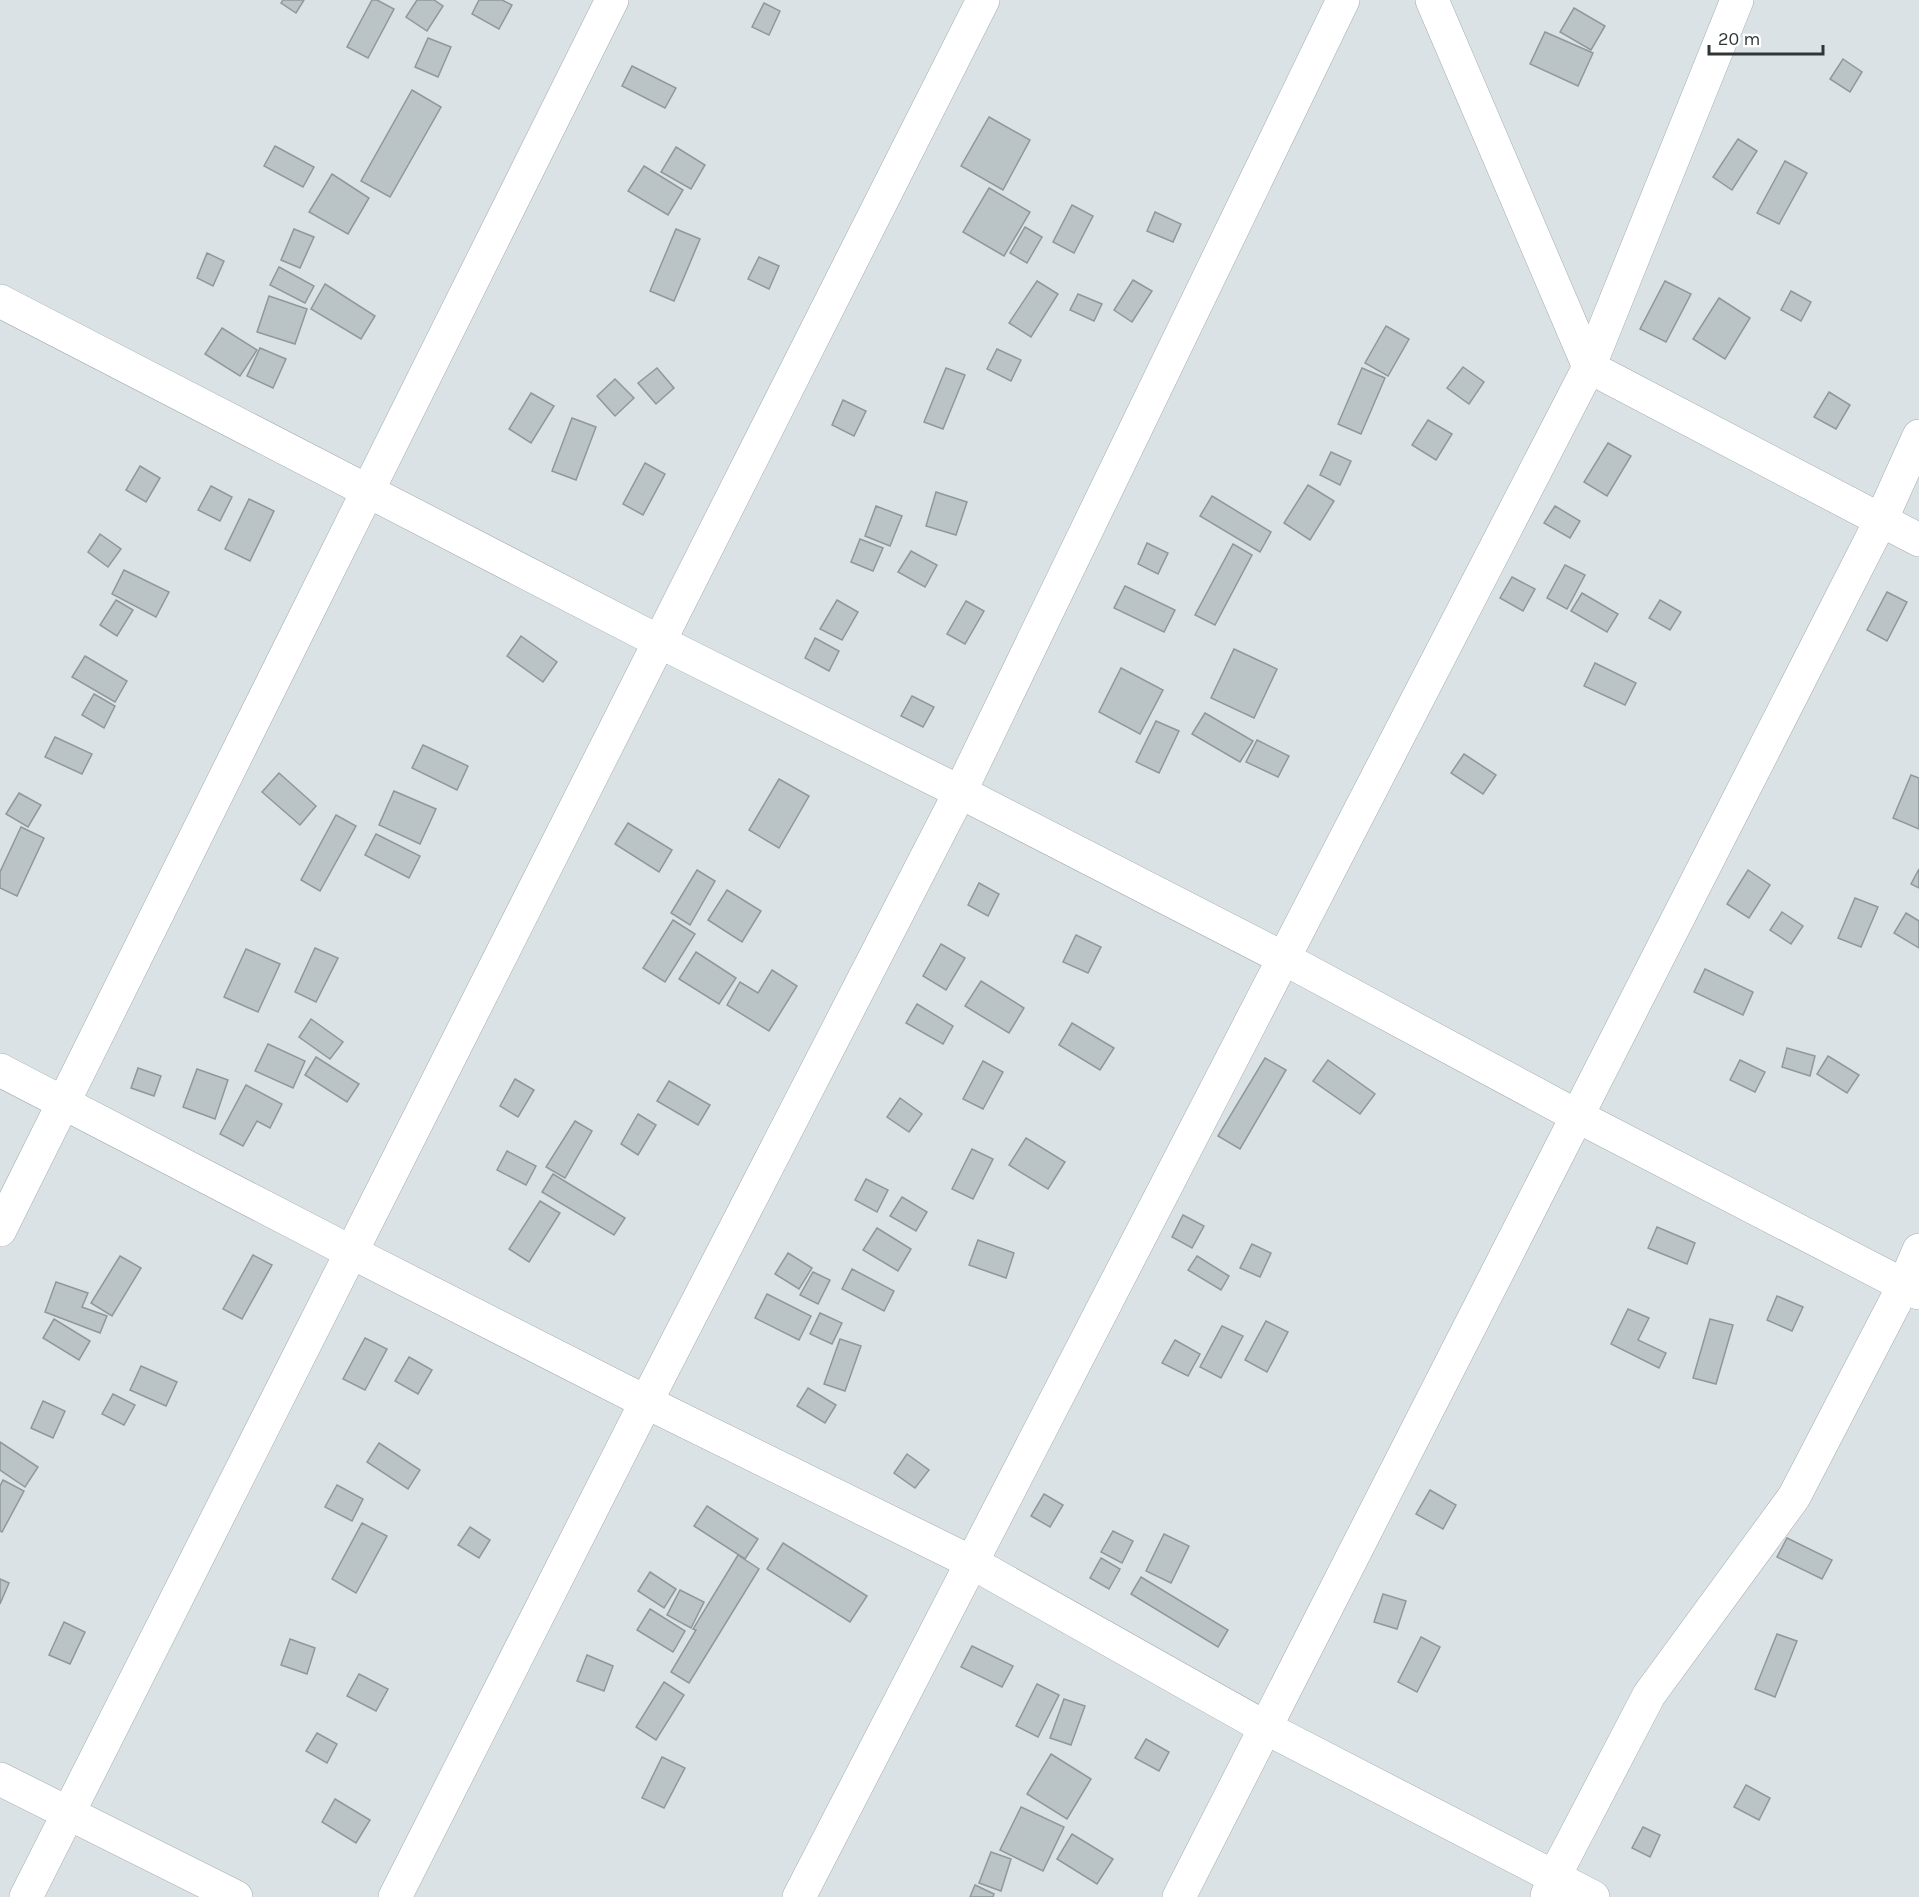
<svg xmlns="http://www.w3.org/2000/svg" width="1919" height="1897" viewBox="0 0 1919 1897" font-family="Karla,sans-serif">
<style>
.building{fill:#bac3c6;stroke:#90989b;stroke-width:1.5}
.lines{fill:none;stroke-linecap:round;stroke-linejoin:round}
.street-casing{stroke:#a5adb0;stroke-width:34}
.street{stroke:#fff;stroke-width:33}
</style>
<rect width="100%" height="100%" fill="#dae2e6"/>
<g class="building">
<path d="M283 0H304L296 13 281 3Z"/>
<path d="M372 0H377L394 9 368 58 347 47Z"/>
<path d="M417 0H434L443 6 427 31 406 17Z"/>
<path d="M479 0H502L512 5 499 29 472 14Z"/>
<path d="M764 3 780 11 769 35 752 27Z"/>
<path d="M1574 8 1605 26 1591 50 1560 32Z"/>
<path d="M1545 32 1593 53 1578 86 1530 64Z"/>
<path d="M428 38 451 47 438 77 415 67Z"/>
<path d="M1843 59 1862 72 1850 92 1830 79Z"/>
<path d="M632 66 676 88 665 108 622 86Z"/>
<path d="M412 90 441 107 390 197 361 181Z"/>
<path d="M989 117 1030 140 1003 190 961 166Z"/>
<path d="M1738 139 1757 151 1732 190 1713 177Z"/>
<path d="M275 146 314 167 303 187 264 166Z"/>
<path d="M676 147 705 165 691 189 661 172Z"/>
<path d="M1785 161 1807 173 1779 224 1757 213Z"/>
<path d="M644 166 683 190 668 215 628 191Z"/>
<path d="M332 174 369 198 348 234 309 212Z"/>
<path d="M989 188 1030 212 1004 256 963 232Z"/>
<path d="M1072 205 1093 216 1074 253 1053 242Z"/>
<path d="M1155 212 1181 224 1173 242 1147 231Z"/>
<path d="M1025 227 1042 237 1027 263 1010 253Z"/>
<path d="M294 229 314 237 300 268 281 260Z"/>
<path d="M676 229 700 239 674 301 650 291Z"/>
<path d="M207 253 224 261 213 286 197 278Z"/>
<path d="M759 257 779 266 769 289 748 279Z"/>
<path d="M279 267 314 286 305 303 270 285Z"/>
<path d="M1133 280 1152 291 1132 322 1114 310Z"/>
<path d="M1037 281 1058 294 1031 337 1009 323Z"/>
<path d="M1665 281 1691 294 1666 342 1640 329Z"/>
<path d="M325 284 375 316 361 339 311 309Z"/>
<path d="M1791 291 1811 302 1801 321 1781 310Z"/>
<path d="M1078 294 1102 304 1094 321 1070 310Z"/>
<path d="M269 296 307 309 295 344 257 332Z"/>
<path d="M1719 298 1750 318 1725 359 1693 339Z"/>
<path d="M1386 326 1409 339 1388 376 1365 363Z"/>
<path d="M222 328 257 350 240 376 205 354Z"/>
<path d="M260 348 286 359 273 388 247 376Z"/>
<path d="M997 349 1021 360 1011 381 987 369Z"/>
<path d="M1463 367 1484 382 1469 404 1447 388Z"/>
<path d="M657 368 674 388 656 404 638 383Z"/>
<path d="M946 368 965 375 943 429 924 422Z"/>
<path d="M1362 368 1385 378 1361 434 1338 424Z"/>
<path d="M615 379 634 398 615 416 597 396Z"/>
<path d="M1829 392 1850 405 1836 429 1814 417Z"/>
<path d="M531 393 554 406 531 443 509 429Z"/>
<path d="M843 400 866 411 854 436 832 425Z"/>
<path d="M572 418 596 427 576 480 552 471Z"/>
<path d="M1428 420 1452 434 1436 460 1412 445Z"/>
<path d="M1608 443 1631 456 1607 496 1584 482Z"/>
<path d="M1331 452 1351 461 1340 485 1320 475Z"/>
<path d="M645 463 665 474 643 515 623 504Z"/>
<path d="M140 466 160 478 146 502 126 490Z"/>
<path d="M1308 485 1334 501 1310 540 1284 523Z"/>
<path d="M211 486 232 497 220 521 198 510Z"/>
<path d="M936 492 967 502 956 535 926 526Z"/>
<path d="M1212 496 1271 532 1260 552 1200 516Z"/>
<path d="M249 499 274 511 250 561 225 549Z"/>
<path d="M876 506 902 516 890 546 865 536Z"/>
<path d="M1555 506 1580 521 1570 538 1544 523Z"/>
<path d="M100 534 121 549 108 567 88 552Z"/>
<path d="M860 539 883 548 873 571 851 562Z"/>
<path d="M1147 543 1168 553 1158 574 1138 564Z"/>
<path d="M1233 544 1252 555 1215 625 1195 615Z"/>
<path d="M911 551 937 565 925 587 898 572Z"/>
<path d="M1565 565 1585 575 1567 609 1547 598Z"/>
<path d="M124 570 169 592 156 617 112 594Z"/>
<path d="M1512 577 1535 589 1523 611 1500 598Z"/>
<path d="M1125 586 1175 610 1164 632 1114 608Z"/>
<path d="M1887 592 1907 602 1887 641 1867 630Z"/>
<path d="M1582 593 1618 614 1607 632 1571 611Z"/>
<path d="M116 600 133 610 117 636 100 625Z"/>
<path d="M837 600 858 612 842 640 820 629Z"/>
<path d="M1660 600 1681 612 1670 630 1649 618Z"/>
<path d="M966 601 984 611 965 644 947 634Z"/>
<path d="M521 636 557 662 543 682 507 656Z"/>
<path d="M815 638 839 651 829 671 805 658Z"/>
<path d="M1234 649 1277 669 1254 718 1211 698Z"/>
<path d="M85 656 127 681 115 702 72 677Z"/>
<path d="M1595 663 1636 683 1625 705 1584 686Z"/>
<path d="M1121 668 1163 690 1140 734 1099 712Z"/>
<path d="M94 694 115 706 104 728 82 715Z"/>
<path d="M912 696 934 707 923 727 901 716Z"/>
<path d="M1205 713 1253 741 1240 762 1192 734Z"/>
<path d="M1156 721 1179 731 1159 773 1136 762Z"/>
<path d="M55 737 92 754 82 774 45 757Z"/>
<path d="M1257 740 1289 756 1278 777 1246 762Z"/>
<path d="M423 745 468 766 457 790 412 768Z"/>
<path d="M1464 754 1496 775 1483 794 1451 773Z"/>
<path d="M279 773 316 806 300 825 262 792Z"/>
<path d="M1911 775 1919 778V829L1893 818Z"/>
<path d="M779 779 809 796 779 848 749 830Z"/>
<path d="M394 791 436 809 420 844 379 825Z"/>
<path d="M19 793 41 805 28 827 6 814Z"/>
<path d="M336 815 356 826 320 891 301 880Z"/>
<path d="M628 823 672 850 659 872 615 844Z"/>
<path d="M21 827 44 838 17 896 0 888V872Z"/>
<path d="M376 834 420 856 409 878 365 855Z"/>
<path d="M1919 869V888L1911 884Z"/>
<path d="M697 870 715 881 690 925 671 913Z"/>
<path d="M1748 870 1770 885 1749 918 1727 904Z"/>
<path d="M979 883 999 894 988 916 968 905Z"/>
<path d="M727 890 761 911 742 942 708 920Z"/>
<path d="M1855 898 1878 907 1861 947 1838 938Z"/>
<path d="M1782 912 1803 926 1791 944 1770 930Z"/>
<path d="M1906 913 1919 921V948L1894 933Z"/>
<path d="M673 920 695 934 665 982 643 968Z"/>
<path d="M1076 935 1101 947 1088 973 1063 962Z"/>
<path d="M941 944 965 958 946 990 923 976Z"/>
<path d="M315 948 338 958 316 1002 295 992Z"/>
<path d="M246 949 280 964 258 1012 224 997Z"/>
<path d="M696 952 736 978 719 1004 679 979Z"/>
<path d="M1705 969 1753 992 1743 1015 1694 992Z"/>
<path d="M772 970 797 986 769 1031 727 1005 740 982 758 993Z"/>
<path d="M981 981 1024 1008 1009 1033 965 1006Z"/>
<path d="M917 1004 953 1026 943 1044 906 1023Z"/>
<path d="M311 1019 343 1042 330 1059 299 1037Z"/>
<path d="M1072 1023 1114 1048 1100 1070 1059 1045Z"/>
<path d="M268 1044 305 1061 293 1088 255 1071Z"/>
<path d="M1787 1048 1815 1056 1810 1076 1782 1067Z"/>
<path d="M1828 1056 1859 1075 1847 1093 1817 1074Z"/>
<path d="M316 1057 359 1084 347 1102 305 1075Z"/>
<path d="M1265 1058 1286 1070 1240 1149 1218 1136Z"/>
<path d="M1328 1060 1375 1094 1360 1114 1313 1081Z"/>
<path d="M1740 1060 1765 1072 1755 1092 1730 1080Z"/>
<path d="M983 1061 1003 1072 983 1109 963 1099Z"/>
<path d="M138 1068 161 1076 154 1096 131 1088Z"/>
<path d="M197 1069 228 1080 215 1119 183 1107Z"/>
<path d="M515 1079 534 1090 518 1117 500 1106Z"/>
<path d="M669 1081 710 1105 698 1125 657 1101Z"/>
<path d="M246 1085 282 1104 270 1128 257 1121 243 1146 220 1134Z"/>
<path d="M900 1098 922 1114 909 1132 887 1117Z"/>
<path d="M638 1114 656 1125 638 1155 621 1144Z"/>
<path d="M575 1121 592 1131 565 1178 546 1167Z"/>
<path d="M1026 1138 1065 1162 1048 1189 1009 1165Z"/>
<path d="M972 1149 993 1159 973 1199 952 1189Z"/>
<path d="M507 1151 536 1166 526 1185 497 1170Z"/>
<path d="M553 1174 625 1218 614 1235 542 1192Z"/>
<path d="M866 1179 888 1190 877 1212 855 1200Z"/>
<path d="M902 1197 927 1212 916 1231 890 1216Z"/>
<path d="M540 1201 560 1213 529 1262 509 1249Z"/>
<path d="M1183 1215 1204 1226 1192 1248 1172 1237Z"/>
<path d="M1657 1227 1695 1243 1687 1264 1648 1248Z"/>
<path d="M877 1228 911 1249 898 1271 863 1250Z"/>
<path d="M978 1240 1014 1253 1006 1278 969 1265Z"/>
<path d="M1252 1244 1271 1253 1260 1277 1240 1268Z"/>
<path d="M788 1253 812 1268 799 1289 775 1274Z"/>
<path d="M253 1255 272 1265 242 1319 223 1309Z"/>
<path d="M120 1256 141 1268 112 1316 91 1303Z"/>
<path d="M1197 1256 1229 1276 1221 1290 1188 1270Z"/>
<path d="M852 1269 894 1291 884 1311 842 1289Z"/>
<path d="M813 1272 830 1280 818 1304 800 1295Z"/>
<path d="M56 1282 88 1293 82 1307 107 1316 100 1333 45 1312Z"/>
<path d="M767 1294 811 1316 799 1340 755 1318Z"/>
<path d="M1777 1296 1803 1307 1792 1331 1767 1320Z"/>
<path d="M1628 1309 1649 1318 1638 1340 1666 1353 1659 1368 1611 1344Z"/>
<path d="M820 1313 842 1323 832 1344 810 1334Z"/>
<path d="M54 1319 90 1341 79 1360 43 1338Z"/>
<path d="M1710 1319 1733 1325 1716 1384 1693 1378Z"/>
<path d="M1266 1321 1288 1332 1267 1372 1245 1360Z"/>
<path d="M1222 1326 1243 1336 1221 1378 1200 1367Z"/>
<path d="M365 1338 387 1349 365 1390 343 1379Z"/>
<path d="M840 1339 861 1346 845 1391 824 1384Z"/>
<path d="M1175 1340 1200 1354 1188 1376 1162 1363Z"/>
<path d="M409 1357 432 1370 418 1394 395 1381Z"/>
<path d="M141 1366 177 1382 166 1406 130 1390Z"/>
<path d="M808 1388 836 1405 825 1423 797 1406Z"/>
<path d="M113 1394 135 1405 124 1425 102 1414Z"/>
<path d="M43 1401 65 1411 53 1438 31 1428Z"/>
<path d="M0 1442 38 1467 25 1487 0 1470Z"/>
<path d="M379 1443 420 1470 408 1489 367 1462Z"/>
<path d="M907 1454 929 1470 915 1488 894 1473Z"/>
<path d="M3 1480 24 1491 2 1532 0 1531V1486Z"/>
<path d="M337 1485 363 1499 352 1521 325 1507Z"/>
<path d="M1430 1490 1456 1505 1443 1529 1416 1514Z"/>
<path d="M1044 1494 1063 1505 1050 1527 1031 1516Z"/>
<path d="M707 1506 758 1539 745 1559 694 1526Z"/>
<path d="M362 1523 387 1536 356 1593 332 1579Z"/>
<path d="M470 1527 490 1540 479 1558 458 1545Z"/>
<path d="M1113 1531 1133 1541 1122 1563 1101 1552Z"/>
<path d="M1164 1534 1189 1546 1171 1583 1146 1571Z"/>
<path d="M1787 1538 1832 1560 1822 1579 1777 1557Z"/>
<path d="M783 1543 867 1596 850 1622 767 1569Z"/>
<path d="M738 1555 759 1569 689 1683 671 1672 696 1630 693 1629Z"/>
<path d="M1101 1558 1120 1569 1109 1589 1090 1578Z"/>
<path d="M650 1572 676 1589 664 1608 638 1591Z"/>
<path d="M1141 1577 1228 1630 1218 1647 1131 1594Z"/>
<path d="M0 1579 9 1583 0 1604Z"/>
<path d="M680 1590 704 1602 691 1628 667 1615Z"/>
<path d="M1383 1594 1406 1601 1397 1629 1374 1622Z"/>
<path d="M650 1609 685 1631 673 1652 637 1630Z"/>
<path d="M64 1622 85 1632 70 1664 49 1655Z"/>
<path d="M1777 1634 1797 1641 1775 1697 1755 1689Z"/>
<path d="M1421 1637 1440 1647 1417 1692 1398 1682Z"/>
<path d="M290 1639 315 1648 307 1674 281 1665Z"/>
<path d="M972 1646 1013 1666 1002 1687 961 1667Z"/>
<path d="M587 1655 613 1666 604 1691 577 1681Z"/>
<path d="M359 1674 388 1689 376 1711 347 1696Z"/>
<path d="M664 1682 684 1695 656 1740 636 1727Z"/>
<path d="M1037 1684 1059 1695 1038 1737 1016 1726Z"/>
<path d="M1064 1699 1085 1706 1071 1745 1050 1738Z"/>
<path d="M317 1733 337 1744 327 1763 306 1751Z"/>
<path d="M1146 1739 1169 1752 1159 1771 1135 1758Z"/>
<path d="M1051 1754 1091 1779 1067 1819 1027 1794Z"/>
<path d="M662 1757 685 1768 664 1808 642 1798Z"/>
<path d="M1746 1785 1770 1798 1759 1820 1734 1807Z"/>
<path d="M335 1799 370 1820 356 1843 322 1822Z"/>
<path d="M1021 1807 1064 1827 1043 1871 1000 1850Z"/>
<path d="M1643 1827 1660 1835 1650 1857 1632 1848Z"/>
<path d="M1072 1834 1113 1859 1097 1884 1057 1859Z"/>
<path d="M991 1852 1011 1859 1001 1891 979 1883Z"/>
<path d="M975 1885 994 1894 993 1897H970Z"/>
</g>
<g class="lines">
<defs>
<g id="street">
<path d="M1432 0 1589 367 1919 540"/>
<path d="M0 301 660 642 960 792 1285 959 1577 1116 1919 1293"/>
<path d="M0 1070 351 1252 646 1402 971 1562 1266 1728 1593 1897"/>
<path d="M0 1230 612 0"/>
<path d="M0 1779 236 1897"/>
<path d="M1547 1896 1554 1877 1649 1695 1794 1497 1904 1285 1919 1250"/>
<path d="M26 1897 983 0"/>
<path d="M395 1897 646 1402 960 792 1343 0"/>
<path d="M799 1897 1589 367 1737 0"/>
<path d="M1179 1897 1881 520 1919 436"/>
</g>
</defs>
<use href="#street" class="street-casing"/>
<use href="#street" class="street"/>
</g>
<path d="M1709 45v9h114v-9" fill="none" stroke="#313536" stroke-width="3"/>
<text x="1718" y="45" font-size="18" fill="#313536" stroke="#ffffff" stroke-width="4.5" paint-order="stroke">20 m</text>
</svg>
